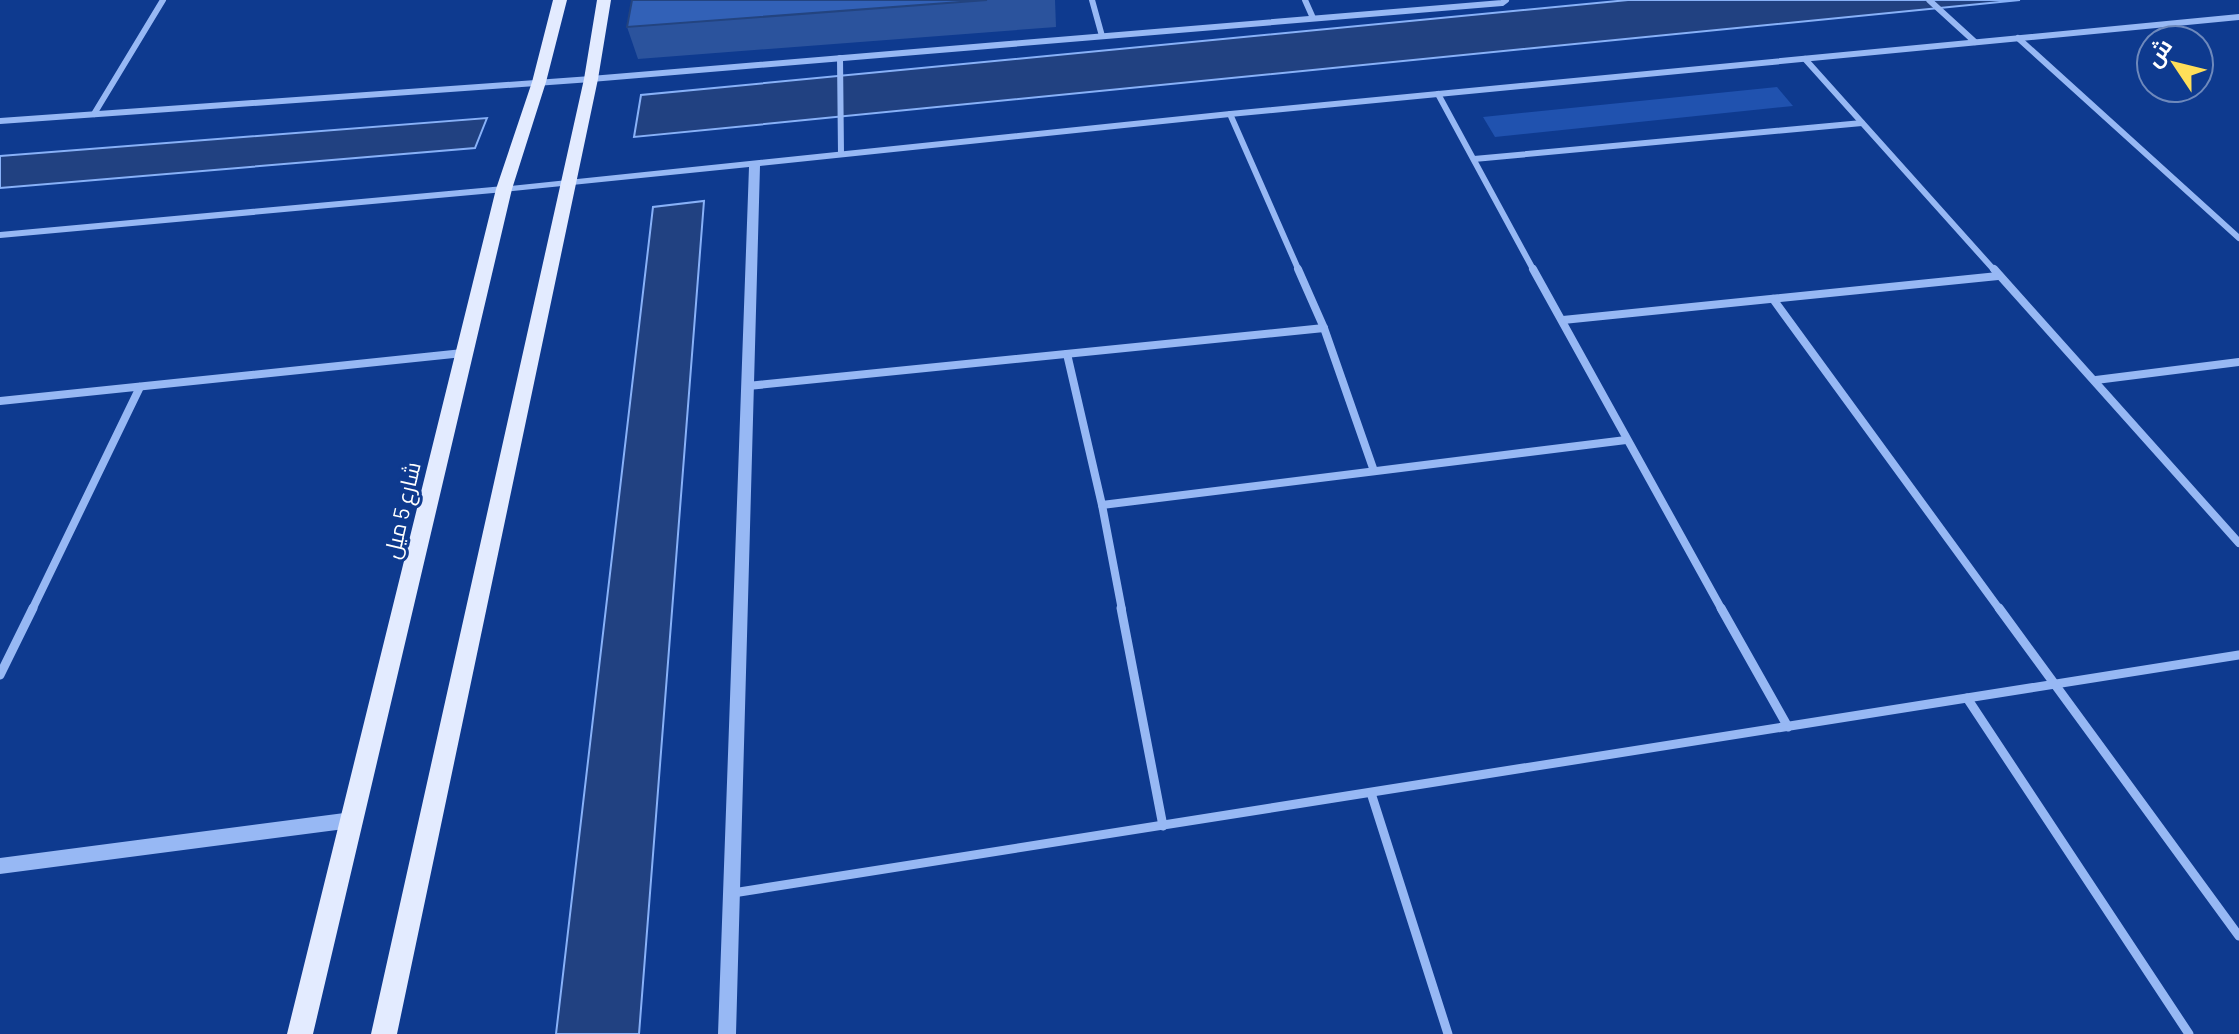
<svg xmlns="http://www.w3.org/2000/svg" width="2239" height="1034" viewBox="0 0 2239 1034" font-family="Barlow,Cairo,sans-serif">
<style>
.green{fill:#2052af}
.water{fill:#214181;stroke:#88b1f8;stroke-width:2}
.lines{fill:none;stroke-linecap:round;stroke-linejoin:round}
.minor-far2{stroke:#97b8f4;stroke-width:6}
.minor-far1{stroke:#97b8f4;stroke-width:8}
.minor{stroke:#97b8f4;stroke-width:9}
.tertiary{fill:#97b8f4;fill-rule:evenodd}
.primary{fill:#e3ebff;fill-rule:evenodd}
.wall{fill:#2b539d}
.building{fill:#3261b7;stroke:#234480;stroke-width:2}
.labels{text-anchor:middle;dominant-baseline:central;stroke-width:6;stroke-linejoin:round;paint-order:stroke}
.street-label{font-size:22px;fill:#fff;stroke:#0e3a8f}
</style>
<rect width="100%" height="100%" fill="#0e3a8f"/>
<path class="green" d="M1777 87 1793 106 1495 137 1483 117Z"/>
<g class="water">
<path d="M1628 0H2020L634 137 641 95Z"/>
<path d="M487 118 475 148 0 188V156Z"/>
<path d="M704 201 639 1034H556L653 207Z"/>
</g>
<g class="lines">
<g class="minor-far2">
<path d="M1092 0 1102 36"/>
<path d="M1305 0 1313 18"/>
<path d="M1929 0 1975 42"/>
<path d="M2018 38 2239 238"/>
<path d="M840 58 841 154"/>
<path d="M1805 59 1995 271"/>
<path d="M1438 94 1534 271"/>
<path d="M94 114 163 0"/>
<path d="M1230 114 1299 271"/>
<path d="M0 121 591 79 1502 3 1506 0"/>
<path d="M1474 159 1862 123"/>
<path d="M0 235 504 189"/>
</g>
<g class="minor-far1">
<path d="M1298 269 1324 328 1374 471"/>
<path d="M1533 269 1722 610"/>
<path d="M1994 269 2239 543"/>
<path d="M1773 299 2000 610"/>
<path d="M1563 320 1998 276"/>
<path d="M1067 354 1102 505 1122 610"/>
<path d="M2096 380 2239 362"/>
<path d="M748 386 1324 328"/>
<path d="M0 401 463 353"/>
<path d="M1102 505 1626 440"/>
<path d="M32 610 140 387"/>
</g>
<g class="minor">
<path d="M1121 608 1163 826"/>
<path d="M1721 608 1788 727"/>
<path d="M1999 608 2239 936"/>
<path d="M0 675 33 608"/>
<path d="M1967 698 2189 1034"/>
<path d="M1371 793 1448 1034"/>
<path d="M733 893 2239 655"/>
</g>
<g class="tertiary">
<path d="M2239 14V20L1230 117 760 166 736 1034H718L749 167 504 192 498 189 500 187 1230 111Z"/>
<path d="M352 812 358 814 360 820 358 826 352 828 0 874V858Z"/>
</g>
<g class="primary">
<path d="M553 0H567L546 82 512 189 313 1034H287L496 189 532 82Z"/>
<path d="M597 0H611L598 79 397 1034H371L584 79Z"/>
</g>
</g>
<path class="wall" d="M632 0H1055L1056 27 638 59 627 27Z"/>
<path class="building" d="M632 0H987L627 27Z"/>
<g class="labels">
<g class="street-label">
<text transform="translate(401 510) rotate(-77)">شارع 5 ميل</text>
</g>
</g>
<g transform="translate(2175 64) rotate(305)"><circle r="38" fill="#0e3a8f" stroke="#6e89bc" stroke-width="2"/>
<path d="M0-6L14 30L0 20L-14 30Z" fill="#ffdf59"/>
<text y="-12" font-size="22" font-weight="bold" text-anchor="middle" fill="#ffffff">ش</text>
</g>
</svg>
